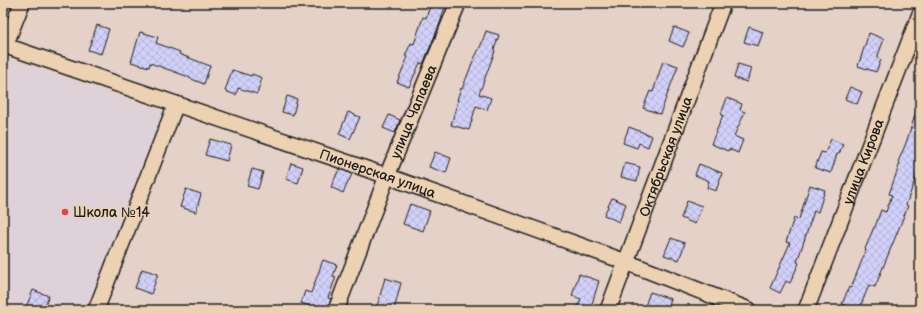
<svg xmlns="http://www.w3.org/2000/svg" width="923" height="313" viewBox="0 0 923 313" font-family="'Balsamiq Sans',sans-serif">
<style>
.built{fill:#ded1d7}
.building{fill:url(#building-cross-hatch);stroke:#1c1c1c}
.lines{fill:none;stroke-linecap:round;stroke-linejoin:round}
.minor-casing{stroke:#1c1c1c;stroke-width:18}
.minor{stroke:#ecd1b3;stroke-width:15}
.poi-dot{fill:#d1495b;stroke:#ecd1b3;stroke-width:1.5}
.labels{text-anchor:middle;dominant-baseline:central;stroke-width:3;stroke-linejoin:round;paint-order:stroke}
.street-label{font-size:14px;fill:#1c1c1c;stroke:#ecd1b3}
.poi-label{font-size:14px;fill:#1c1c1c;stroke:#ecd1b3;text-anchor:start}
</style>
<defs>
<pattern id="building-cross-hatch" width="8" height="8" patternUnits="userSpaceOnUse"><rect width="8" height="8" fill="#d1d0f9"/><path d="M0 0l8 8M0 8l8-8" fill="none" stroke="#b3b2d5"/></pattern>
</defs>
<rect width="100%" height="100%" fill="#e4d1c8"/>
<filter id="ink" filterUnits="userSpaceOnUse"><feTurbulence type="fractalNoise" baseFrequency=".025" numOctaves="2"/><feDisplacementMap in="SourceGraphic" scale="8" xChannelSelector="R" yChannelSelector="G"/><feConvolveMatrix kernelMatrix="1 2 1 2 8 2 1 2 1" color-interpolation-filters="sRGB"/></filter>
<g filter="url(#ink)">
<path class="built" d="M5 58 166 113 89 310H3V60Z"/>
<g class="building">
<path d="M431 3H446L440 23 428 52 423 64 420 63 409 87 397 82 408 57 405 56 411 43 414 44 423 17 426 18Z"/>
<path d="M97 25 109 29 101 54 88 50Z"/>
<path d="M674 27 689 33 683 47 669 41Z"/>
<path d="M749 27 763 32 758 46 744 42Z"/>
<path d="M486 31 499 35 494 50 495 51 479 94 491 98 487 110 476 106 469 130 451 125 458 100H457L461 88 462 89 473 61 481 45Z"/>
<path d="M140 32 158 37 156 43 180 52 179 54 210 66 204 84 189 78V77L150 63 149 67 131 62Z"/>
<path d="M869 33 884 39 877 58 881 60 876 72 858 66Z"/>
<path d="M663 61 678 66 660 114 643 108 650 91 653 92Z"/>
<path d="M738 64 751 68 747 82 734 78Z"/>
<path d="M232 70 251 76 252 74 262 78 257 94 238 88 236 95 225 91Z"/>
<path d="M850 87 862 92 857 104 845 99Z"/>
<path d="M287 96 297 99 293 115 282 112Z"/>
<path d="M727 98 742 104 740 110 745 112 734 136 743 140 738 153 729 149 728 151 711 144 723 115 721 114Z"/>
<path d="M918 106H920V166L906 205 908 206 875 287 869 285 859 310H858L842 304 849 287 851 288 866 250 865 249 874 227H875L881 210 886 212 892 195 889 194 900 163 898 162 906 143Z"/>
<path d="M348 112 360 117 350 139 339 134Z"/>
<path d="M389 115 400 120 395 133 383 128Z"/>
<path d="M629 127 652 136 648 147 639 143 637 148 623 143Z"/>
<path d="M210 139 231 145 227 161 205 155Z"/>
<path d="M831 139 843 144 839 154H837L831 173 815 168 821 152 825 153Z"/>
<path d="M435 152 451 158 446 173 429 167Z"/>
<path d="M291 163 303 167 298 183 286 179Z"/>
<path d="M625 163 640 167 637 181 621 177Z"/>
<path d="M699 164 722 173 716 191 707 188 709 181 695 175Z"/>
<path d="M252 169 263 172 258 189 247 186Z"/>
<path d="M339 169 352 174 343 193 331 187Z"/>
<path d="M810 185 825 190 818 212 814 211 797 262 799 263 790 283 786 281 780 293 770 288 790 243 786 242 794 218 799 219Z"/>
<path d="M186 189 201 194 196 212 180 207Z"/>
<path d="M612 198 626 204 619 222 604 215Z"/>
<path d="M687 201 702 206 695 224 681 218Z"/>
<path d="M410 204 430 211 423 231 403 224Z"/>
<path d="M671 238 685 243 679 260 664 255Z"/>
<path d="M323 260 337 265 333 276 336 277 328 298 331 299 327 310H322L301 303 305 291 311 293Z"/>
<path d="M142 269 158 274 151 294 135 288Z"/>
<path d="M579 274 599 281 590 310H576L581 299 572 296Z"/>
<path d="M385 278 401 283 394 310H376Z"/>
<path d="M33 290 49 296 43 310H25Z"/>
<path d="M650 292 671 299 668 310H656L645 306Z"/>
</g>
<g class="lines">
<defs>
<g id="minor">
<path id="s1" d="M3 45 387 176 626 262 749 310"/>
<path d="M5 46 22 3"/>
<path d="M96 310 176 104"/>
<path id="s2" d="M336 310 387 176 458 3"/>
<path id="s3" d="M608 310 723 3"/>
<path id="s4" d="M806 310 920 14"/>
</g>
</defs>
<use href="#minor" class="minor-casing"/>
<use href="#minor" class="minor"/>
</g>
</g>
<circle class="poi-dot" cx="65" cy="212" r="4"/>
<g class="labels">
<g class="street-label">
<text stroke="none"><textPath href="#s2" startOffset="213">улица Чапаева</textPath></text>
<text stroke="none"><textPath href="#s3" startOffset="164">Октябрьская улица</textPath></text>
<text stroke="none"><textPath href="#s4" startOffset="159">улица Кирова</textPath></text>
<text stroke="none"><textPath href="#s1" startOffset="396">Пионерская улица</textPath></text>
</g>
<g class="poi-label">
<text x="73" y="212">Школа №14</text>
</g>
</g>
<rect width="923" height="313" fill="none" stroke="#ecd1b3" stroke-width="16"/>
<rect x="8" y="8" width="907" height="297" fill="none" stroke="#1c1c1c" stroke-width="1.5" filter="url(#ink)"/>
</svg>
